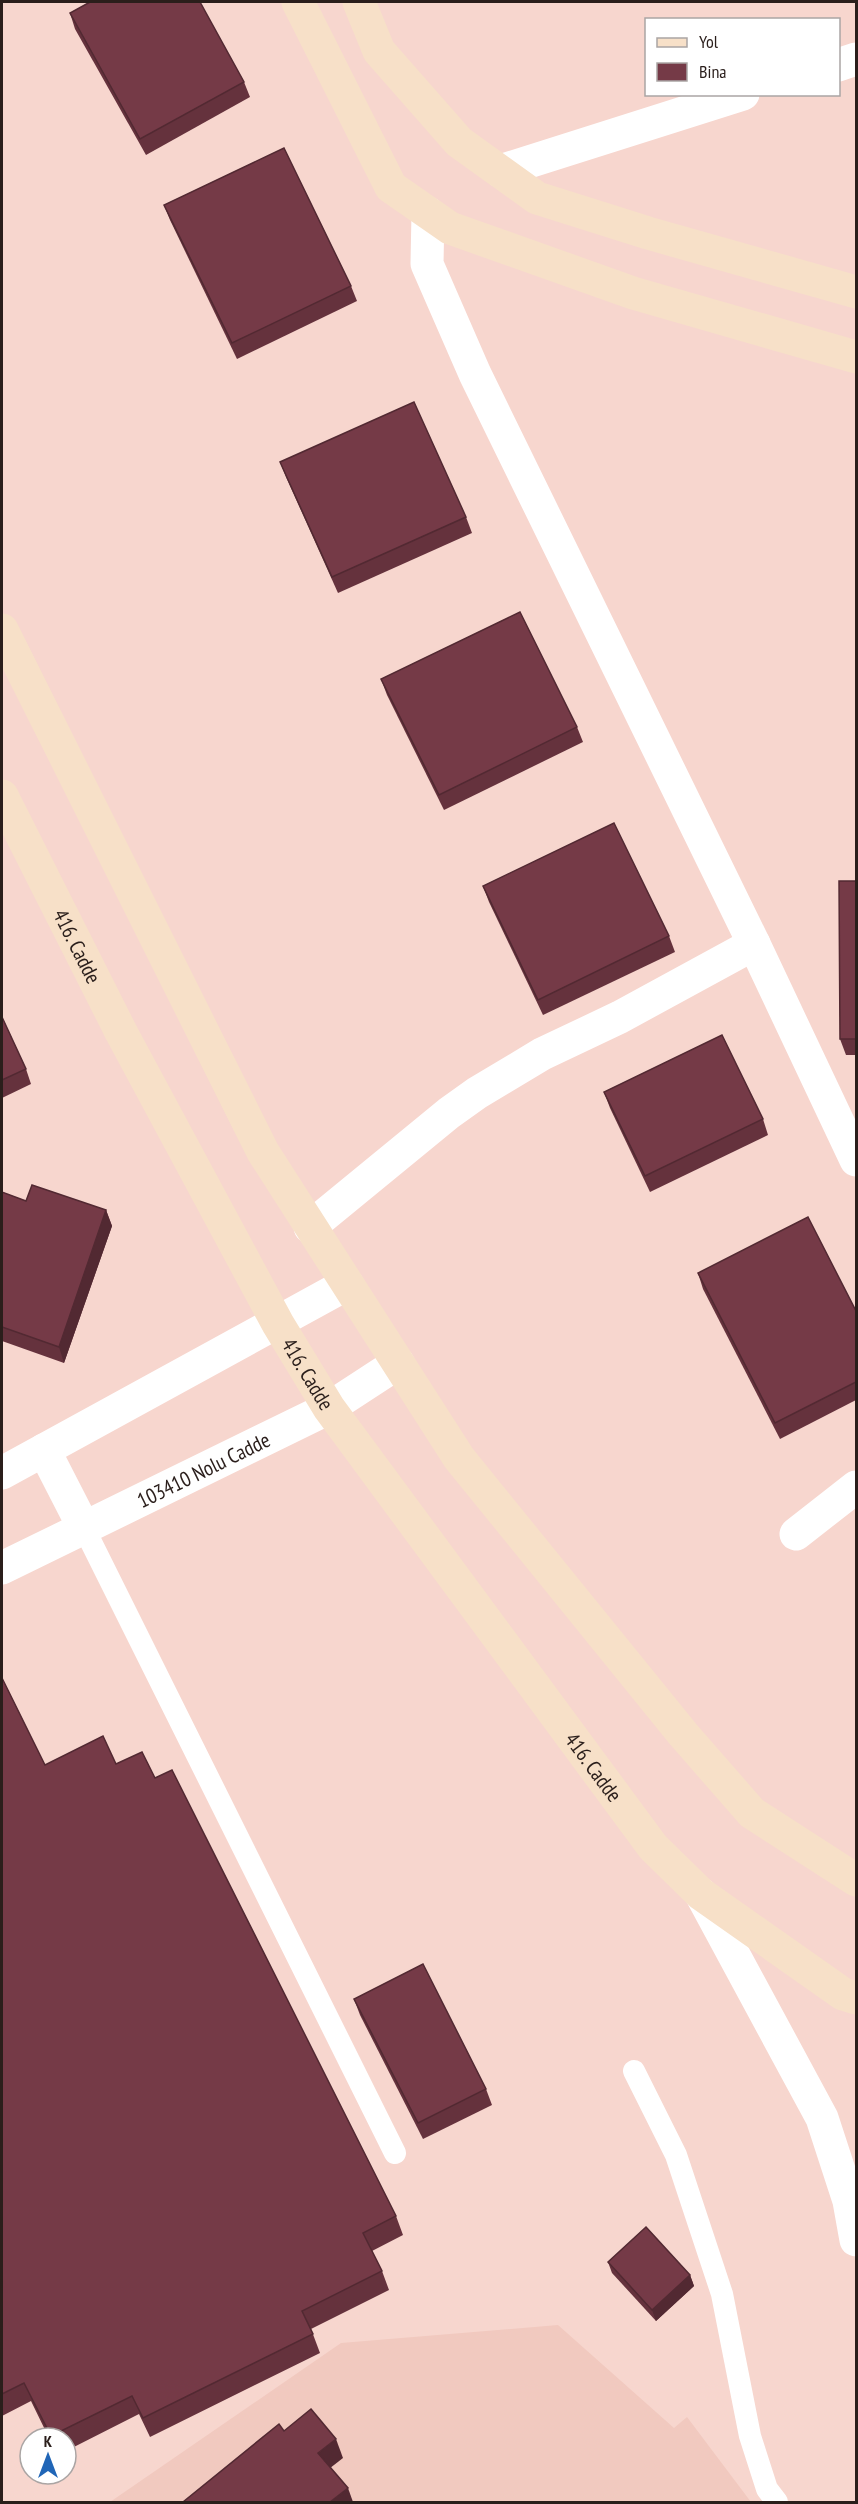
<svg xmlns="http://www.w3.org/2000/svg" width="858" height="2504" viewBox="0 0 858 2504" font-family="'PT Sans Narrow',sans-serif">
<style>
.built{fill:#f1c9bf}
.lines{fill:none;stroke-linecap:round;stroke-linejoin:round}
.service{stroke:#fff;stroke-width:22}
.minor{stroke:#fff;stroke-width:33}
.tertiary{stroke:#fff;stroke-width:33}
.secondary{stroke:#f7e0c8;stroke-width:33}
.wall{fill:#65323d}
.shaded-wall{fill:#522932}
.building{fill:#753a47;stroke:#522932;stroke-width:1.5}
.labels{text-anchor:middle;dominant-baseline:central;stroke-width:6;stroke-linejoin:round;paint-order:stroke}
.street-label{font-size:21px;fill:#2a1e1b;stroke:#fff}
</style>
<rect width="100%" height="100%" fill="#f7d6ce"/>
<path class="built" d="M558 2325 674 2428 687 2417 751 2502H110L341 2343Z"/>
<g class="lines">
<g class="service">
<path d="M84 1528 395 2153"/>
<path d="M634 2071 676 2155 722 2294 750 2436 767 2489 777 2502"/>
</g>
<g class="minor">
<path d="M838 65 856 59"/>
<path d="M500 171 743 94"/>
<path d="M428 213 427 264 475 374 754 944 856 1160"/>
<path d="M310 1227 449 1113 477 1093 542 1054 620 1017 754 944"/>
<path d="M796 1534 856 1487"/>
</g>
<g class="tertiary">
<path d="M44 1450 84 1528"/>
<path d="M2 1473 347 1284"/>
<path id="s1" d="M2 1568 329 1408 398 1363"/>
<path d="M701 1894 822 2118 849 2201 856 2240"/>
</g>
<g class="secondary">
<path d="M298 2 391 187 450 228 633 293 856 357"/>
<path d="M359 2 379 51 459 142 537 198 648 233 856 292"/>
<path d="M2 630 263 1152 459 1458 683 1734 752 1813 856 1880"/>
<path id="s2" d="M2 796 121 1032 278 1324 329 1408 653 1847 701 1894 843 1994 856 1998"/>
</g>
</g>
<g class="wall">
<path d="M70 13 244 82 250 97 146 155 75 29Z"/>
<path d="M164 205 351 286 357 301 237 359 170 220Z"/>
<path d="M280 462 466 517 472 533 338 593 286 477Z"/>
<path d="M381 679 577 727 583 742 444 810 387 695Z"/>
<path d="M856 881V1055H846L840 1039Z"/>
<path d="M483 886 669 936 675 952 543 1015 489 902Z"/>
<path d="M2 1017 26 1069 31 1084 2 1098Z"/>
<path d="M604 1092 763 1119 768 1135 650 1192 610 1108Z"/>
<path d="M2 1192 26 1201 106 1210 112 1226 64 1363 2 1341Z"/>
<path d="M698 1273 856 1311V1400L780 1439 703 1289Z"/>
<path d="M2 1678 45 1765 116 1764 155 1778 396 2216 403 2235 372 2251 382 2271 389 2290 311 2329 320 2353 150 2437 139 2414 66 2451V2438H49L31 2401 2 2416Z"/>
<path d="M354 1999 486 2089 492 2105 423 2139 360 2015Z"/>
<path d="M608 2262 690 2275 694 2286 656 2321 612 2273Z"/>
</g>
<g class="shaded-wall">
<path d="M106 1210 112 1226 64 1363 59 1347Z"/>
<path d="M690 2275 694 2286 656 2321 652 2310Z"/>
<path d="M336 2439 343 2458 325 2472 318 2453Z"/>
<path d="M348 2488 353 2502H330Z"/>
</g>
<g class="building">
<path d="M90 2H200L244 82 140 139 70 13Z"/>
<path d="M284 148 351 286 232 343 164 205Z"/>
<path d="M414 402 466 517 332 577 280 462Z"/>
<path d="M520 612 577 727 439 795 381 679Z"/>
<path d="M614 823 669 936 538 1000 483 886Z"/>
<path d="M839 881H856V1039H840Z"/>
<path d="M2 1017 26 1069 2 1080Z"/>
<path d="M722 1035 763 1119 645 1176 604 1092Z"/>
<path d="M32 1185 106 1210 59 1347 2 1327V1192L26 1201Z"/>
<path d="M808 1217 856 1311V1382L775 1423 698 1273Z"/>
<path d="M2 1678 45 1765 103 1736 116 1764 142 1752 155 1778 172 1770 396 2216 363 2233 382 2271 302 2311 313 2334 143 2418 132 2396 51 2436 24 2383 2 2394Z"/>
<path d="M423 1964 486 2089 418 2123 354 1999Z"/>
<path d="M646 2227 690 2275 652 2310 608 2262Z"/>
<path d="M311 2409 336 2439 318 2453 348 2488 330 2502H183L279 2424 284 2431Z"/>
</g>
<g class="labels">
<g class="street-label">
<text stroke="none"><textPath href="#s2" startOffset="168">416. Cadde</textPath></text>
<text stroke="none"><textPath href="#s2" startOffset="654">416. Cadde</textPath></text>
<text stroke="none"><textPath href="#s1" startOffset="224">103410 Nolu Cadde</textPath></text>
<text stroke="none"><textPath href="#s2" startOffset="1140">416. Cadde</textPath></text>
</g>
</g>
<rect width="858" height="2504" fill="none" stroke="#2a1e1b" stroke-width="6"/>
<rect x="645" y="18" width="195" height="78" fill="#ffffff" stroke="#aaa5a4" stroke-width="1.5"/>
<rect x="657" y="38" width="30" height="9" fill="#f7e0c8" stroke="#aaa5a4" stroke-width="1.5"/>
<text x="699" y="48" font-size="18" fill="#2a1e1b">Yol</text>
<rect x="657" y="63" width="30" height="18" fill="#753a47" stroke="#aaa5a4" stroke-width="1.5"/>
<text x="699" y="78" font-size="18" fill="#2a1e1b">Bina</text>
<g transform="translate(48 2456)"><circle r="28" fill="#ffffff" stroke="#aaa5a4" stroke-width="1.5"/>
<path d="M0-4.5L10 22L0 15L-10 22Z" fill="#2166b7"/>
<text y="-9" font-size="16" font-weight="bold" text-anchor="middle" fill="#2a1e1b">K</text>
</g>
</svg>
